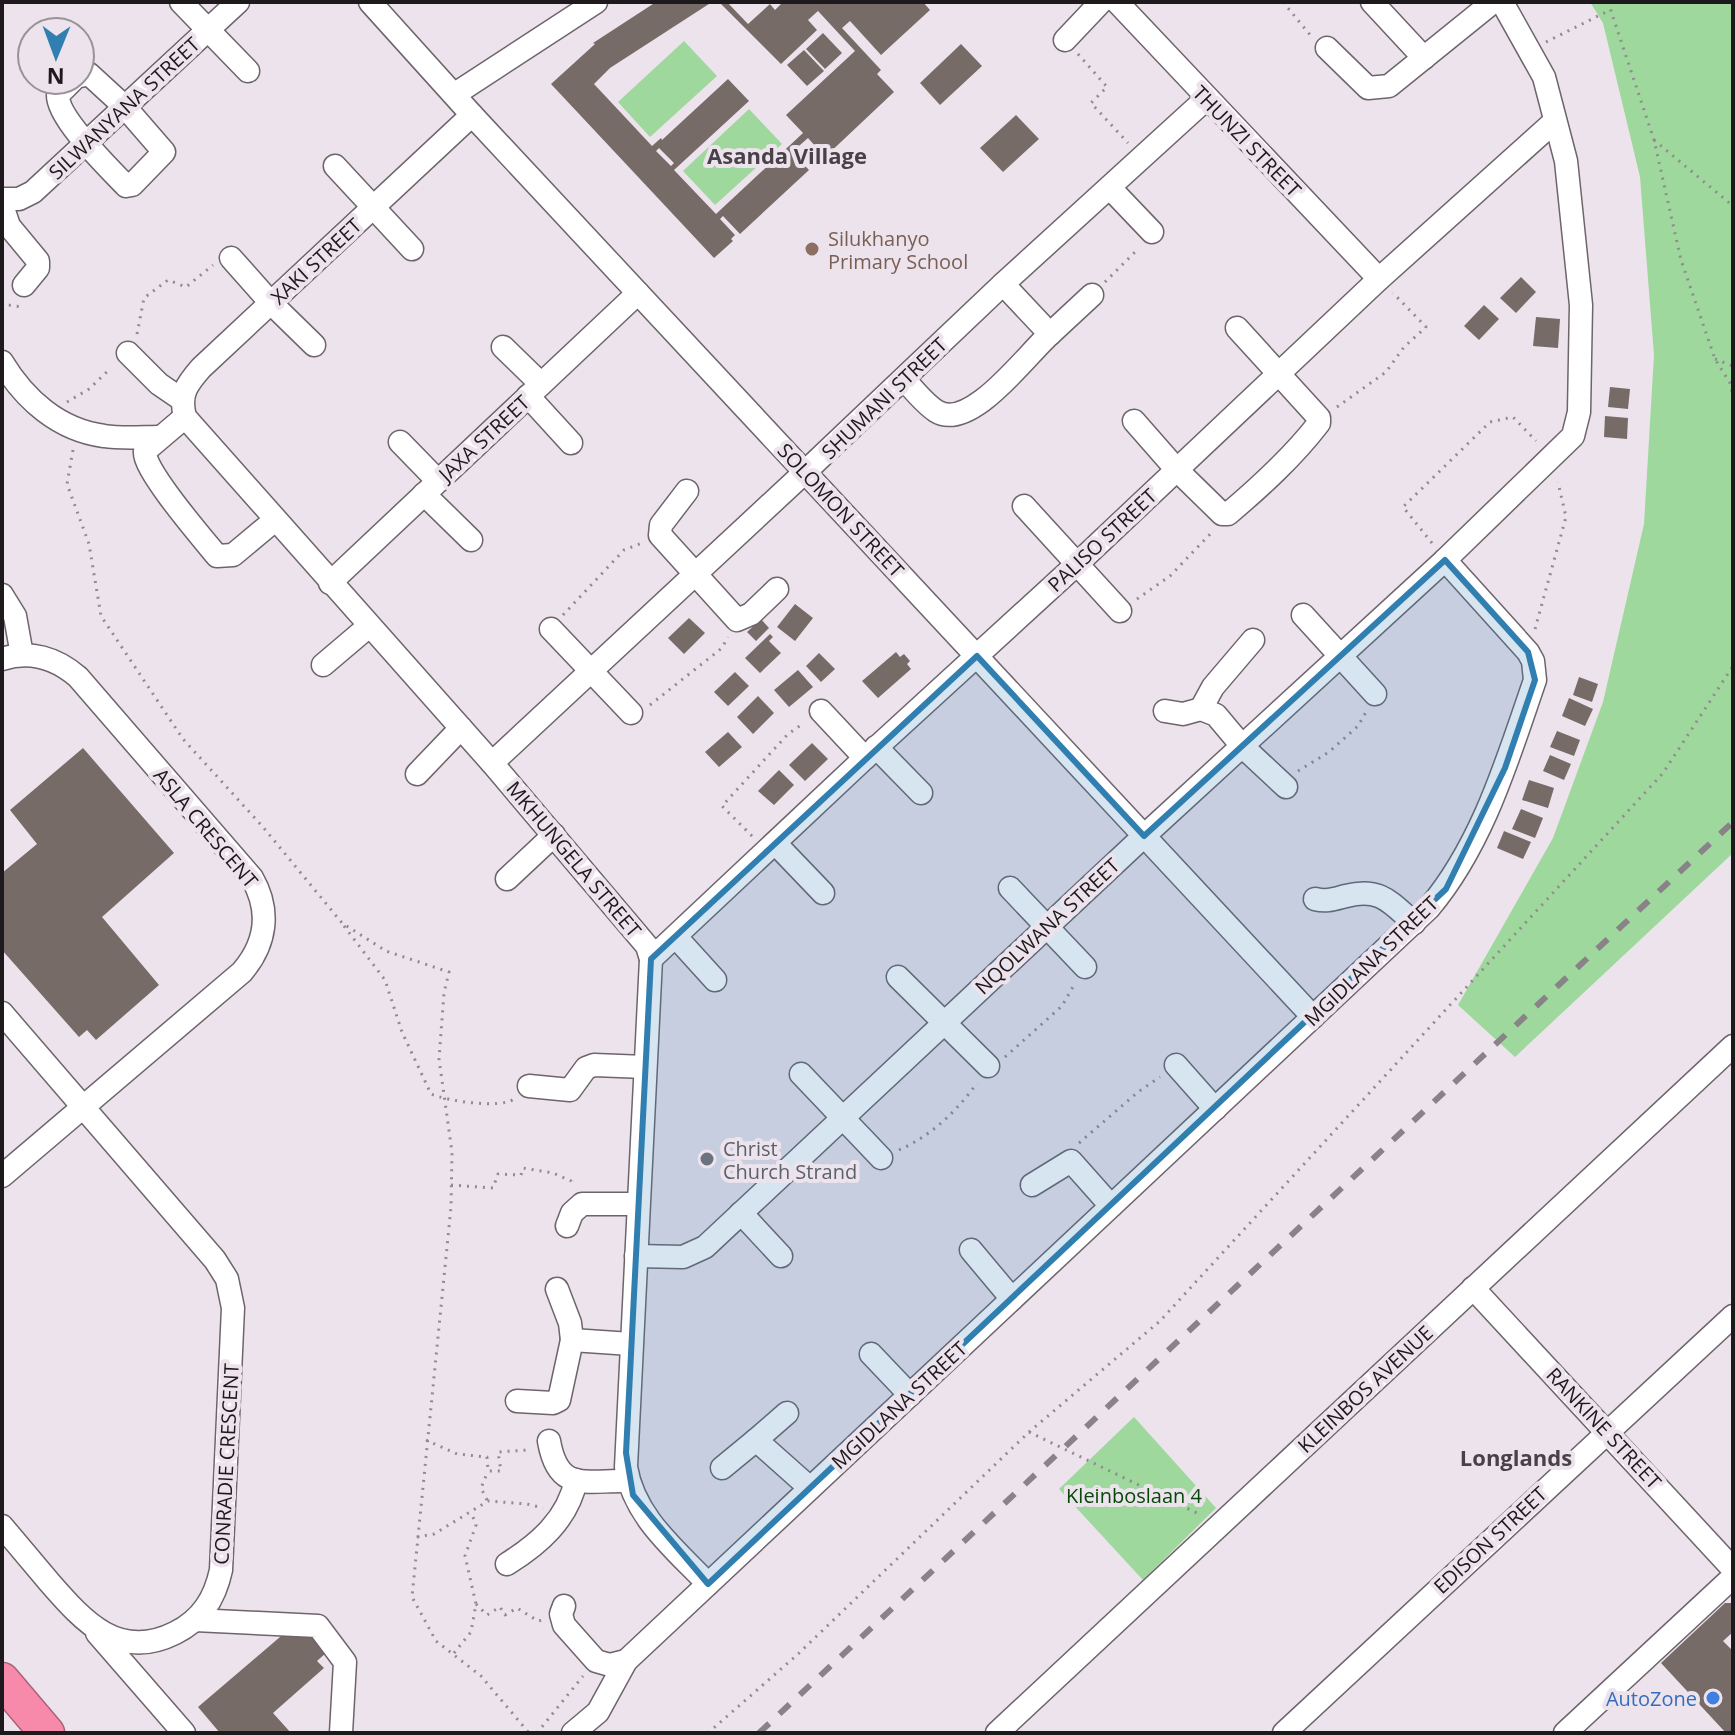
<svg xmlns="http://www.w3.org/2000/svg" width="1735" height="1735" viewBox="0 0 1735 1735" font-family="'Open Sans',sans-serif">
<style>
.green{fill:#9ed89c}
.building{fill:#776b67;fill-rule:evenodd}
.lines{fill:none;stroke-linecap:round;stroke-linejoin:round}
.minor-casing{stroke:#6d646c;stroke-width:25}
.highway-casing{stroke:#ab6279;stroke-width:37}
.path{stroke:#918a90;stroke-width:3;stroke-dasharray:2 6;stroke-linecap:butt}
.minor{stroke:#fff;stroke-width:22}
.highway{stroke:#f789ab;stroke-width:34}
.rail{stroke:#898288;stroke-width:6;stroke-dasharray:14 14;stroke-linecap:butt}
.marked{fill:#317fb1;fill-opacity:0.2;stroke:#317fb1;stroke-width:6;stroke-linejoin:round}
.education-dot{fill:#8d6e63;stroke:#ede3ec;stroke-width:3}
.worship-dot{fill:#6b7280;stroke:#ede3ec;stroke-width:3}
.shop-dot{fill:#3f7fe0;stroke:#ede3ec;stroke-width:3}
.labels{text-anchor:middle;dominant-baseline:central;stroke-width:8;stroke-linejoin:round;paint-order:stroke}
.street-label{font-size:20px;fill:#1d191c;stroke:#ede3ec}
.education-label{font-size:20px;fill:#785e54;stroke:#ede3ec;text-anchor:start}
.worship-label{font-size:20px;fill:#5b616d;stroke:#ede3ec;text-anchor:start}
.park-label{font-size:20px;fill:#05490a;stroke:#ede3ec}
.shop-label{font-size:20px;fill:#366cbe;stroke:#ede3ec;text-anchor:end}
.neighbourhood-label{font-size:22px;font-weight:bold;fill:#494148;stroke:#ede3ec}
</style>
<rect width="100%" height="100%" fill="#ede3ec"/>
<g class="green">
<path d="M1590 2H1733V853L1515 1057 1458 1005 1553 838 1603 702 1644 524 1654 355 1640 177 1603 23Z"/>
<path d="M684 41 717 76 650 137 618 102Z"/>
<path d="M749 109 782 144 715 205 683 171Z"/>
<path d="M1134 1417 1216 1508 1143 1580 1059 1489Z"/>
</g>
<g class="building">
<path d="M656 2H712L610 68 594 84 652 146 661 138 662 140 728 79 749 101 674 170 716 214 803 133 786 115 855 51 818 11 808 20 817 30 781 64 719 2H727L748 24 770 4 775 10 783 2H923L930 10 881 55 850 21 842 28 881 70 877 74 894 92 825 157 808 138 792 152 809 170 740 234 723 216 720 219 735 235 731 239 733 241 714 258 551 84 595 44 593 43ZM659 148 674 163 671 166 656 151Z"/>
<path d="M823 33 842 53 825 69 806 49Z"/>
<path d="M961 44 982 66 940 105 920 83Z"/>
<path d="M804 50 824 71 807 86 787 65Z"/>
<path d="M1016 115 1039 139 1003 172 980 148Z"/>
<path d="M1521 277 1536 292 1516 313 1500 298Z"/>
<path d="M1484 305 1499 319 1479 340 1464 326Z"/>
<path d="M1536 317 1560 319 1558 348 1533 346Z"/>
<path d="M1610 387 1630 389 1628 409 1608 407Z"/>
<path d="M1605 416 1628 418 1627 439 1604 437Z"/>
<path d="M795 604 813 618 795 641 777 627Z"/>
<path d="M689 618 705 633 684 654 668 638Z"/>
<path d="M761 619 769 628 756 641 747 632Z"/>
<path d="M770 634 773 637 769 641 781 653 760 673 745 658Z"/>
<path d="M896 652 900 657 904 654 910 661 907 664 911 669 878 698 862 681Z"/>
<path d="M819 653 835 669 821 682 806 666Z"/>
<path d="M798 670 813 687 789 707 774 690Z"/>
<path d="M735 672 749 686 728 706 714 692Z"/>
<path d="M1579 677 1598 684 1592 702 1573 695Z"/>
<path d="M758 696 774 713 753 734 737 717Z"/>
<path d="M1569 698 1593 709 1585 726 1562 716Z"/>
<path d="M1557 731 1580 740 1574 756 1550 747Z"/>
<path d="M728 732 742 747 719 767 705 752Z"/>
<path d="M812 743 828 759 805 781 789 765Z"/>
<path d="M83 748 174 853 102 917 159 985 96 1040 87 1030 79 1037 2 950V873L37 844 10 810Z"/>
<path d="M1550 755 1571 764 1564 780 1543 771Z"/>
<path d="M779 770 794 785 774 805 758 791Z"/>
<path d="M1529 780 1554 788 1548 808 1522 800Z"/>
<path d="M1521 809 1543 818 1535 838 1512 829Z"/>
<path d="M1504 831 1531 842 1523 859 1497 848Z"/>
<path d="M1725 1603H1733V1632L1723 1641 1733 1651V1733H1726L1661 1663Z"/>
<path d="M287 1631 310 1632 327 1652 317 1661 324 1668 273 1713 291 1733H220L198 1707Z"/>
</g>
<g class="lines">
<defs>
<g id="minor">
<path d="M181 2 248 71"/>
<path d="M370 2 472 115 1313 1017"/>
<path d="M1117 2 1379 279"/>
<path d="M1372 2 1424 58"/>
<path d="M1065 40 1101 2"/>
<path d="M1327 48 1368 88 1389 86 1493 2"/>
<path d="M73 80 58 95C57 118 109 168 126 186L132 185 164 152 125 107 89 74 80 76"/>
<path d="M455 94 596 2"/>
<path d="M472 115 201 368C187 384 179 394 185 417L492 763 647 946 651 959 626 1467C634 1517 675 1549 708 1584"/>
<path d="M335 166 412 249"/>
<path d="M1110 188 1152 232"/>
<path d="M2 199H19L33 192 238 2"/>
<path d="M2 205 9 226 38 261V268L24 285"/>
<path d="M231 258 271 303 314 345"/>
<path d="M1050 334 1092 295"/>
<path d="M503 347 541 384"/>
<path d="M128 353 159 384 181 399"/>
<path d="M2 362C25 400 59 430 104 436 122 439 142 437 160 437"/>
<path d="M904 379C913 389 924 403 936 411 970 433 1027 354 1050 334L1003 284"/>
<path d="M528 396 571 443"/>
<path d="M185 417 145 451C141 467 203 539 217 556L233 555 275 520"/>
<path d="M1134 421 1177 470 1222 514H1228C1261 486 1293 457 1319 423V418L1237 328"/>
<path d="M400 442 438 481"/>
<path d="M687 491 661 525 660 535 737 620 751 614 777 589"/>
<path d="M424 494 471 540"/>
<path d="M1024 506 1120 611"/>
<path d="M330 583 638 293"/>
<path d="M2 595 15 616 22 655"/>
<path d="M1303 615 1375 694"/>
<path d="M551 629 631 713"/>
<path d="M2 659C30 650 56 658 78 677L252 878C271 911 266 944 242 972L2 1176"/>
<path d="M323 665 369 626"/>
<path d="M1201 709 1213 687 1253 640"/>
<path d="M821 711 865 758"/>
<path d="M1165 711 1183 714 1201 709 1216 715 1242 746 1286 787"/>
<path d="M876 747 921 793"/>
<path d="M492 763 805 472 1003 284 1206 99"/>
<path d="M417 774 461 728"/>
<path d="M775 843 823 893"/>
<path d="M507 879 554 835"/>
<path d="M1010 888 1085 967"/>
<path d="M1315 899C1327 902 1334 899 1346 896 1380 887 1390 902 1414 923"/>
<path d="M676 937 715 980"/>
<path d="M651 959 865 758 1077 564 1379 279 1555 121"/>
<path d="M898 977 988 1066"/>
<path d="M2 1013 215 1260 227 1279 233 1308 221 1570C215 1598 202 1620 175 1633 119 1661 84 1622 50 1583 34 1564 18 1545 2 1526"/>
<path d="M1176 1065 1215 1109"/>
<path d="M801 1074 881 1158"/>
<path d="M529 1086 570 1090 586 1068 594 1065 645 1067"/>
<path d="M1032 1185 1071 1161 1111 1206"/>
<path d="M741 1213 781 1256"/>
<path d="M567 1226 572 1213 582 1204H638"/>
<path d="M971 1250 1012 1299"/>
<path d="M636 1256 683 1257 705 1247 1144 836 1445 560"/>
<path d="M1473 1288 1733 1569"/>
<path d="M557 1289 570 1323 572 1340"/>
<path d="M871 1354 910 1395"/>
<path d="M517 1401 553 1403 559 1400 572 1340 631 1344"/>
<path d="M787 1413 756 1440 810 1488"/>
<path d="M549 1441C558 1493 585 1480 628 1481"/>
<path d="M722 1468 756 1440"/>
<path d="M507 1564C539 1544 568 1519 576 1480"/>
<path d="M564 1606 561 1614 564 1625 596 1661 610 1665 626 1661"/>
<path d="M195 1620 318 1626 345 1662 341 1733"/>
<path d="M97 1633 184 1733"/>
<path d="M573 1733 598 1712 626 1661 1429 908C1483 844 1508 758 1535 680L1533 661 1528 652 1445 560 1573 436 1579 412 1581 305 1566 161 1544 77 1502 2"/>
<path d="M997 1733 1733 1046"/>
<path d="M1284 1733 1733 1316"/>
<path d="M1565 1733 1733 1577"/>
</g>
<path id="highway" d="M2 1680 47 1733"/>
</defs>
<use href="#minor" class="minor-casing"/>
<use href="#highway" class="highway-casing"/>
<g class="path">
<path d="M1283 2 1311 36"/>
<path d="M1608 2 1654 140 1681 260 1715 359 1730 383 1733 396"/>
<path d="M1546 42 1610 10"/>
<path d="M1078 54 1107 87 1091 103 1128 143"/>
<path d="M1654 140 1733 206"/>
<path d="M1105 282 1139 248"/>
<path d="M2 309 8 305 23 307"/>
<path d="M137 334 144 298 168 280 186 287 213 265"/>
<path d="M1715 359 1733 366"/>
<path d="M67 402 89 389 111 368"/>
<path d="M1337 407 1386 372 1404 347 1426 327 1393 293"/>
<path d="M73 450 67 484 89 544 101 616 183 739 263 827 342 923 386 951 449 972 444 993 439 1059 452 1152 451 1207 412 1597 436 1641 481 1676 529 1733"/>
<path d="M1432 543 1403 507 1490 422 1513 417 1536 441"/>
<path d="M1137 599 1170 576 1214 530"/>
<path d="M563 615 624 550 642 543"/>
<path d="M1535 629 1566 517 1558 482"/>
<path d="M650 705 722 648 728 637"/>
<path d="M1298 771 1329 752 1358 726 1366 712"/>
<path d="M752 836 722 806 788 734 804 723"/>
<path d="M344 926 385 980 402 1032 431 1094C447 1101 500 1109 514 1099"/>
<path d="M1005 1057 1062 1006 1074 985"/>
<path d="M1079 1143 1138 1092 1160 1077"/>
<path d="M899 1150C931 1136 957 1111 977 1083"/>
<path d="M451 1185 493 1188 498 1174 521 1175 523 1168 553 1173 571 1181 573 1187"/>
<path d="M1029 1432 1199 1514"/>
<path d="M426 1440 457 1454 487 1457 488 1471H501L498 1452 528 1450"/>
<path d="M487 1500 481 1488 488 1471"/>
<path d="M417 1537 434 1534 488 1501 527 1504 543 1508"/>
<path d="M476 1604 487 1615 500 1607 505 1615 517 1608 538 1621 543 1620"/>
<path d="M454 1653 471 1632 476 1604 465 1556 476 1525 471 1512"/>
<path d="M537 1733 583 1676"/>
<path d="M708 1733 797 1655 1029 1432 1160 1321 1663 773 1733 666"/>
</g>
<use href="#minor" class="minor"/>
<use href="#highway" class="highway"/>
<path class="rail" d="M759 1733 1733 822"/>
</g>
<path class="marked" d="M1445 560 1528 652 1535 680 1505 768 1446 889 708 1584 633 1495 626 1453 651 959 977 656 1144 836Z"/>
<circle class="education-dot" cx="812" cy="249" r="8"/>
<circle class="worship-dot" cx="707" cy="1159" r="8"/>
<circle class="shop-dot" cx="1713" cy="1698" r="8"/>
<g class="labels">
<g class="street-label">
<text transform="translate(124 108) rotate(-43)">SILWANYANA STREET</text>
<text transform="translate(1247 141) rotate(46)">THUNZI STREET</text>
<text transform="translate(316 261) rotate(-43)">XAKI STREET</text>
<text transform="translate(884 398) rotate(-44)">SHUMANI STREET</text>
<text transform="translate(484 438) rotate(-43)">JAXA STREET</text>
<text transform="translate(841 510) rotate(47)">SOLOMON STREET</text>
<text transform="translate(1102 540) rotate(-43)">PALISO STREET</text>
<text transform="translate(206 828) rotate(50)">ASLA CRESCENT</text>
<text transform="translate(574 859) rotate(50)">MKHUNGELA STREET</text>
<text transform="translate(1047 926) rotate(-43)">NQOLWANA STREET</text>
<text transform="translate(1371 961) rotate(-44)">MGIDLANA STREET</text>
<text transform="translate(1365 1389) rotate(-43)">KLEINBOS AVENUE</text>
<text transform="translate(899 1405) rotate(-43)">MGIDLANA STREET</text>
<text transform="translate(1604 1428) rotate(47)">RANKINE STREET</text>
<text transform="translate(226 1464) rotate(-87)">CONRADIE CRESCENT</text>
<text transform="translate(1490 1540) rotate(-43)">EDISON STREET</text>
</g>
<g class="education-label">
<text x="828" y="238">Silukhanyo<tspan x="828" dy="23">Primary School</tspan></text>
</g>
<g class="worship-label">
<text x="723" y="1148">Christ<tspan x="723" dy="23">Church Strand</tspan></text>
</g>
<g class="park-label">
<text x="1134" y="1495">Kleinboslaan 4</text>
</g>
<g class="shop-label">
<text x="1697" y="1698">AutoZone</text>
</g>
<g class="neighbourhood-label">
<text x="787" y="155">Asanda Village</text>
<text x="1516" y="1457">Longlands</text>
</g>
</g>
<rect width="1735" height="1735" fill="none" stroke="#1d191c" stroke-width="8"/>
<g transform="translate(56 56) rotate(181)"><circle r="38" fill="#ede3ec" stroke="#9a9299" stroke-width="2"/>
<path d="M0-6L14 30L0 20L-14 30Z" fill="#317fb1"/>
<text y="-12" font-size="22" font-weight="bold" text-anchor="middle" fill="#1d191c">N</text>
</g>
</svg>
